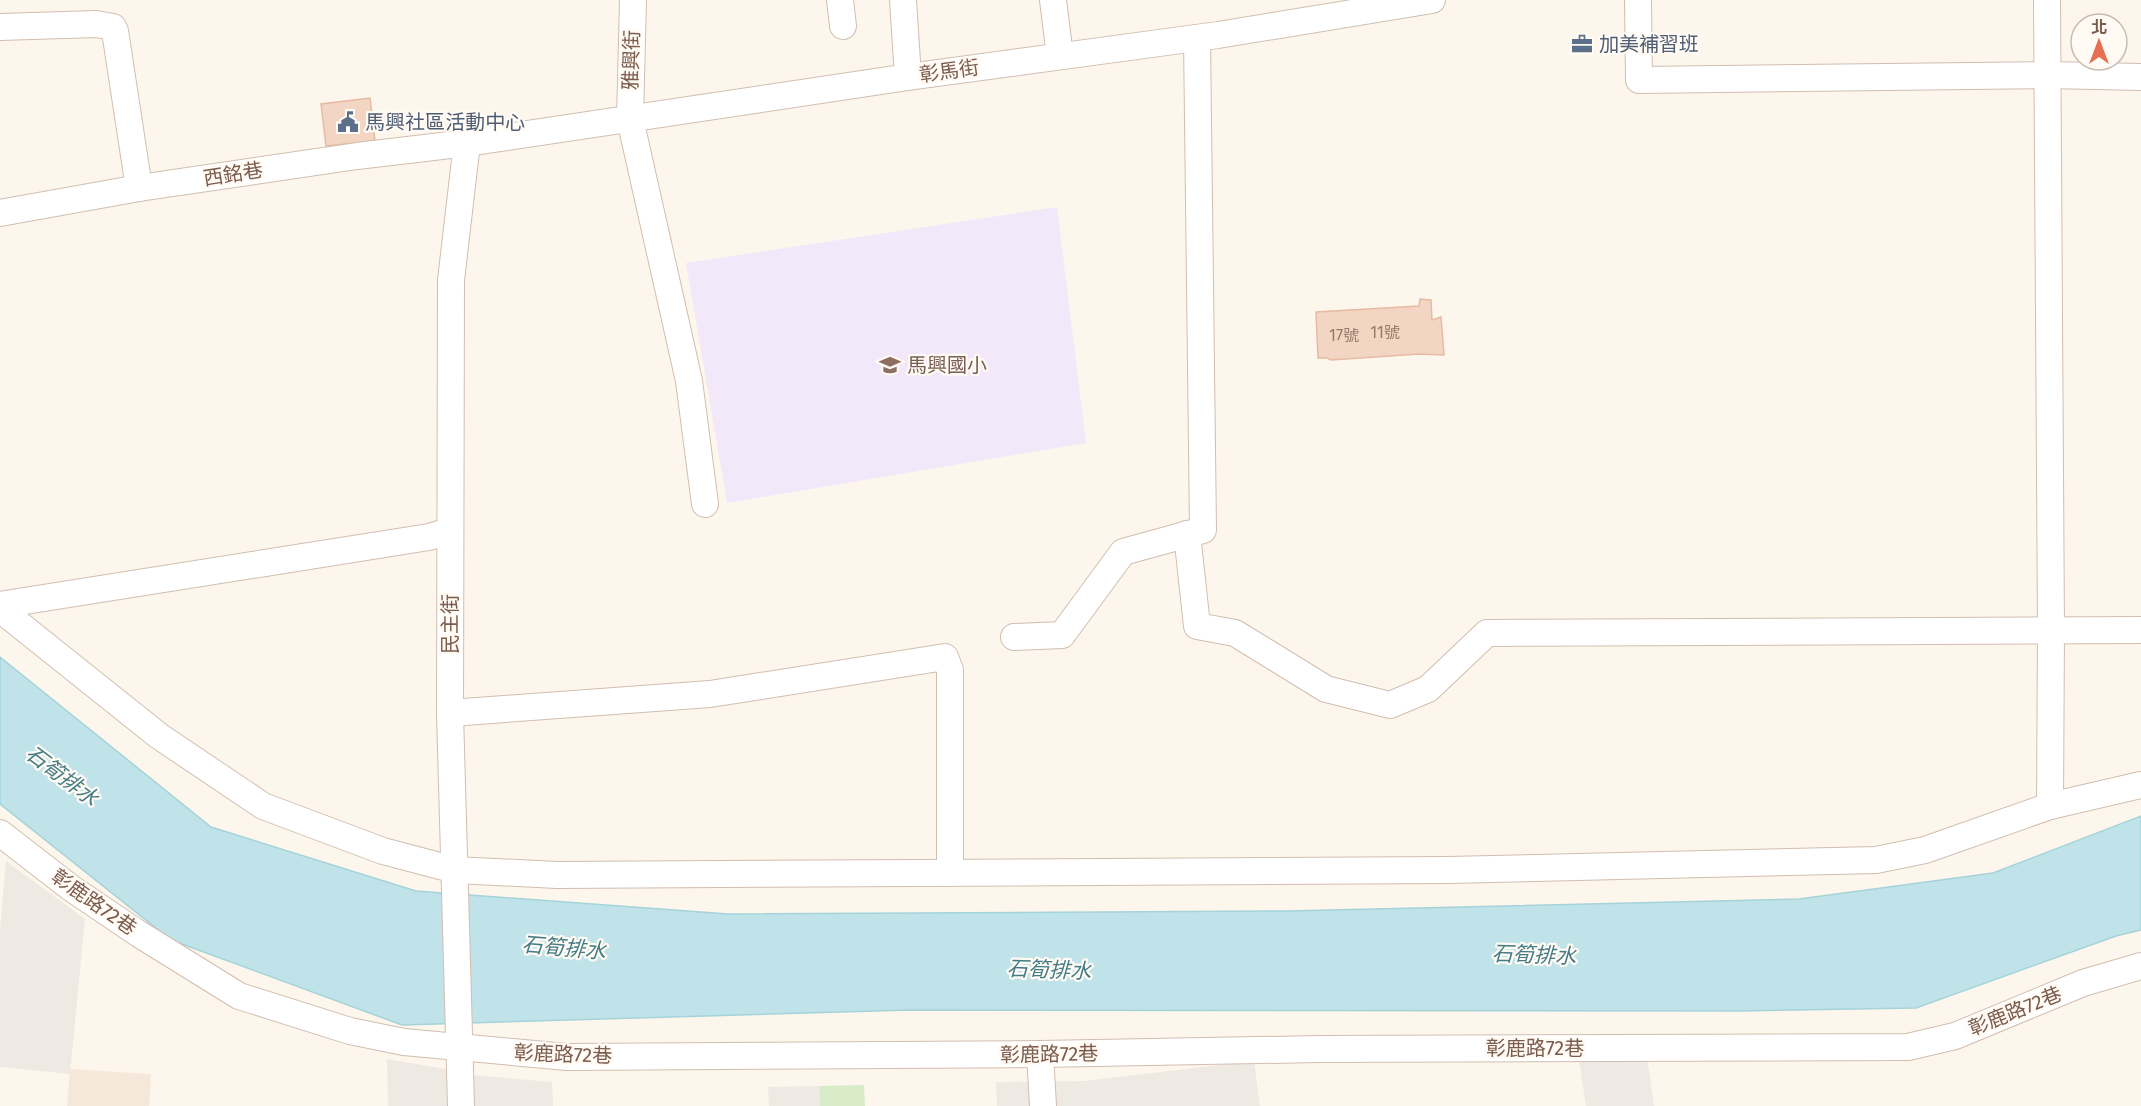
<svg xmlns="http://www.w3.org/2000/svg" width="2141" height="1106" viewBox="0 0 2141 1106" font-family="'Fira Sans','Noto Sans TC',sans-serif">
<style>
.residential{fill:#f5e8da}
.industrial{fill:#efe9e4}
.education{fill:#f3e8fa}
.green{fill:#d8ecc9}
.water{fill:#bfe3e8;stroke:#a5d3da;stroke-width:1.5}
.building{fill:#f3d5c3;stroke:#e6bba3;stroke-width:1.5}
.lines{fill:none;stroke-linecap:round;stroke-linejoin:round}
.minor-casing{stroke:#d1beb0;stroke-width:28}
.minor{stroke:#fff;stroke-width:26}
.labels{text-anchor:middle;dominant-baseline:central;stroke-width:4.5;stroke-linejoin:round;paint-order:stroke}
.number-label{font-size:16px;fill:#987a6a}
.service-label{font-size:20px;fill:#4e5e75;stroke:#fffaf3;text-anchor:start}
.street-label{font-size:20px;fill:#7a5c4d;stroke:#fffaf3}
.education-label{font-size:20px;fill:#785e54;stroke:#fffaf3;text-anchor:start}
.water-label{font-size:21px;font-style:italic;fill:#437c86;stroke:#fffaf3}
</style>
<rect width="100%" height="100%" fill="#fdf6ec"/>
<path class="residential" d="M70 1069 151 1074 149 1106H67Z"/>
<g class="industrial">
<path d="M6 861 85 919 70 1074 0 1067V930Z"/>
<path d="M1647 1057 1654 1106H1586L1579 1060Z"/>
<path d="M387 1059 451 1070V1106H388Z"/>
<path d="M1254 1061 1260 1106H997L996 1082 1084 1081Z"/>
<path d="M472 1075 552 1082 553 1106H473Z"/>
<path d="M819 1086 820 1106H769L768 1087Z"/>
</g>
<path class="education" d="M1057 207 1086 443 727 503 686 263Z"/>
<path class="green" d="M864 1085 865 1106H820L819 1086Z"/>
<path class="water" d="M0 657 211 827 416 891 728 914 1287 911 1799 899 1993 873 2141 816V930L2116 936 1916 1008 1740 1011 910 1010 402 1025 171 940 0 804Z"/>
<g class="building">
<path d="M370 98 375 141 326 146 321 104Z"/>
<path d="M1420 299 1431 300 1432 320 1441 317 1444 355 1419 354 1331 360 1327 358H1318L1316 312 1419 306Z"/>
</g>
<g class="lines">
<defs>
<g id="minor">
<path d="M633 0 630 119 689 381 705 504"/>
<path d="M840 0 843 26"/>
<path d="M903 0 908 77"/>
<path d="M1053 0 1060 56"/>
<path d="M1638 0 1639 80 2048 75 2141 77"/>
<path d="M2047 0 2051 630 2050 806"/>
<path d="M0 27 96 24 113 27 115 31 139 188"/>
<path d="M0 213 139 188 357 156 467 143 908 77 1218 35 1432 0"/>
<path d="M1187 534 1197 626 1235 633 1326 689 1390 705 1428 689 1487 633 2141 630"/>
<path d="M0 605 429 537 450 531"/>
<path d="M0 609 159 736 263 806 383 851 455 870 557 875 1448 870 1876 860 1925 850 2050 806 2141 785"/>
<path d="M1014 637 1062 635 1123 552 1203 530 1197 38"/>
<path d="M450 713 710 694 945 657 950 670V873"/>
<path d="M0 833 71 888 139 934 239 996 350 1031 404 1042 567 1057 1040 1054 1320 1049 1908 1047 1955 1036 2083 983 2141 966"/>
<path d="M1040 1054 1043 1106"/>
<path d="M461 1106 450 713 451 280 467 143"/>
</g>
</defs>
<use href="#minor" class="minor-casing"/>
<use href="#minor" class="minor"/>
</g>
<defs>
<symbol id="office-bare" viewBox="-9 -9 18 18"><path d="M-6-3h4V-5.5h4V-3h4V5H-6ZM-1-4.5V-3h2v-1.5ZM-6 0V1H6V0Z" fill="#5c6f8a" stroke="#fffaf3" stroke-width="2.5" paint-order="stroke"/></symbol>
<symbol id="civic-bare" viewBox="-9 -9 18 18"><path d="M-.6-6.5H3V-4.5H.6V-3L4-1V1h2V6H-6V1h2V-1L-.6-3ZM-1.2 2.5V6h2.4V2.5Z" fill="#5c6f8a" stroke="#fffaf3" stroke-width="2.5" paint-order="stroke"/></symbol>
<symbol id="school-bare" viewBox="-9 -9 18 18"><path d="M0-5L7-2L0 1L-7-2ZM-4 1L0 2.5L4 1V4Q0 6-4 4Z" fill="#8d6e63" stroke="#fffaf3" stroke-width="2.5" paint-order="stroke"/></symbol>
</defs>
<g fill-rule="evenodd">
<use href="#office-bare" x="1567" y="29" width="30" height="30"/>
<use href="#civic-bare" x="333" y="107" width="30" height="30"/>
<use href="#school-bare" x="875" y="350" width="30" height="30"/>
</g>
<g class="labels">
<g class="number-label">
<text x="1385" y="332">11號</text>
<text x="1344" y="335">17號</text>
</g>
<g class="service-label">
<text x="1599" y="44">加美補習班</text>
<text x="365" y="122">馬興社區活動中心</text>
</g>
<g class="street-label">
<text transform="translate(631 60) rotate(-88)">雅興街</text>
<text transform="translate(949 71) rotate(-8)">彰馬街</text>
<text transform="translate(233 174) rotate(-9)">西銘巷</text>
<text transform="translate(450 624) rotate(-90)">民主街</text>
<text transform="translate(94 902) rotate(35)">彰鹿路72巷</text>
<text transform="translate(2015 1011) rotate(-22)">彰鹿路72巷</text>
<text x="1535" y="1048">彰鹿路72巷</text>
<text transform="translate(563 1054) rotate(2)">彰鹿路72巷</text>
<text transform="translate(1049 1054) rotate(-1)">彰鹿路72巷</text>
</g>
<g class="education-label">
<text x="907" y="365">馬興國小</text>
</g>
<g class="water-label">
<text transform="translate(62 776) rotate(37)">石筍排水</text>
<text transform="translate(564 948) rotate(5)">石筍排水</text>
<text transform="translate(1534 955) rotate(2)">石筍排水</text>
<text transform="translate(1049 970) rotate(2)">石筍排水</text>
</g>
</g>
<g transform="translate(2099 42)"><circle r="28" fill="#fffaf3" stroke="#cabbb1" stroke-width="1.5"/>
<path d="M0-4.5L10 22L0 15L-10 22Z" fill="#e76f51"/>
<text y="-9" font-size="16" font-weight="bold" text-anchor="middle" fill="#7a5c4d">北</text>
</g>
</svg>
